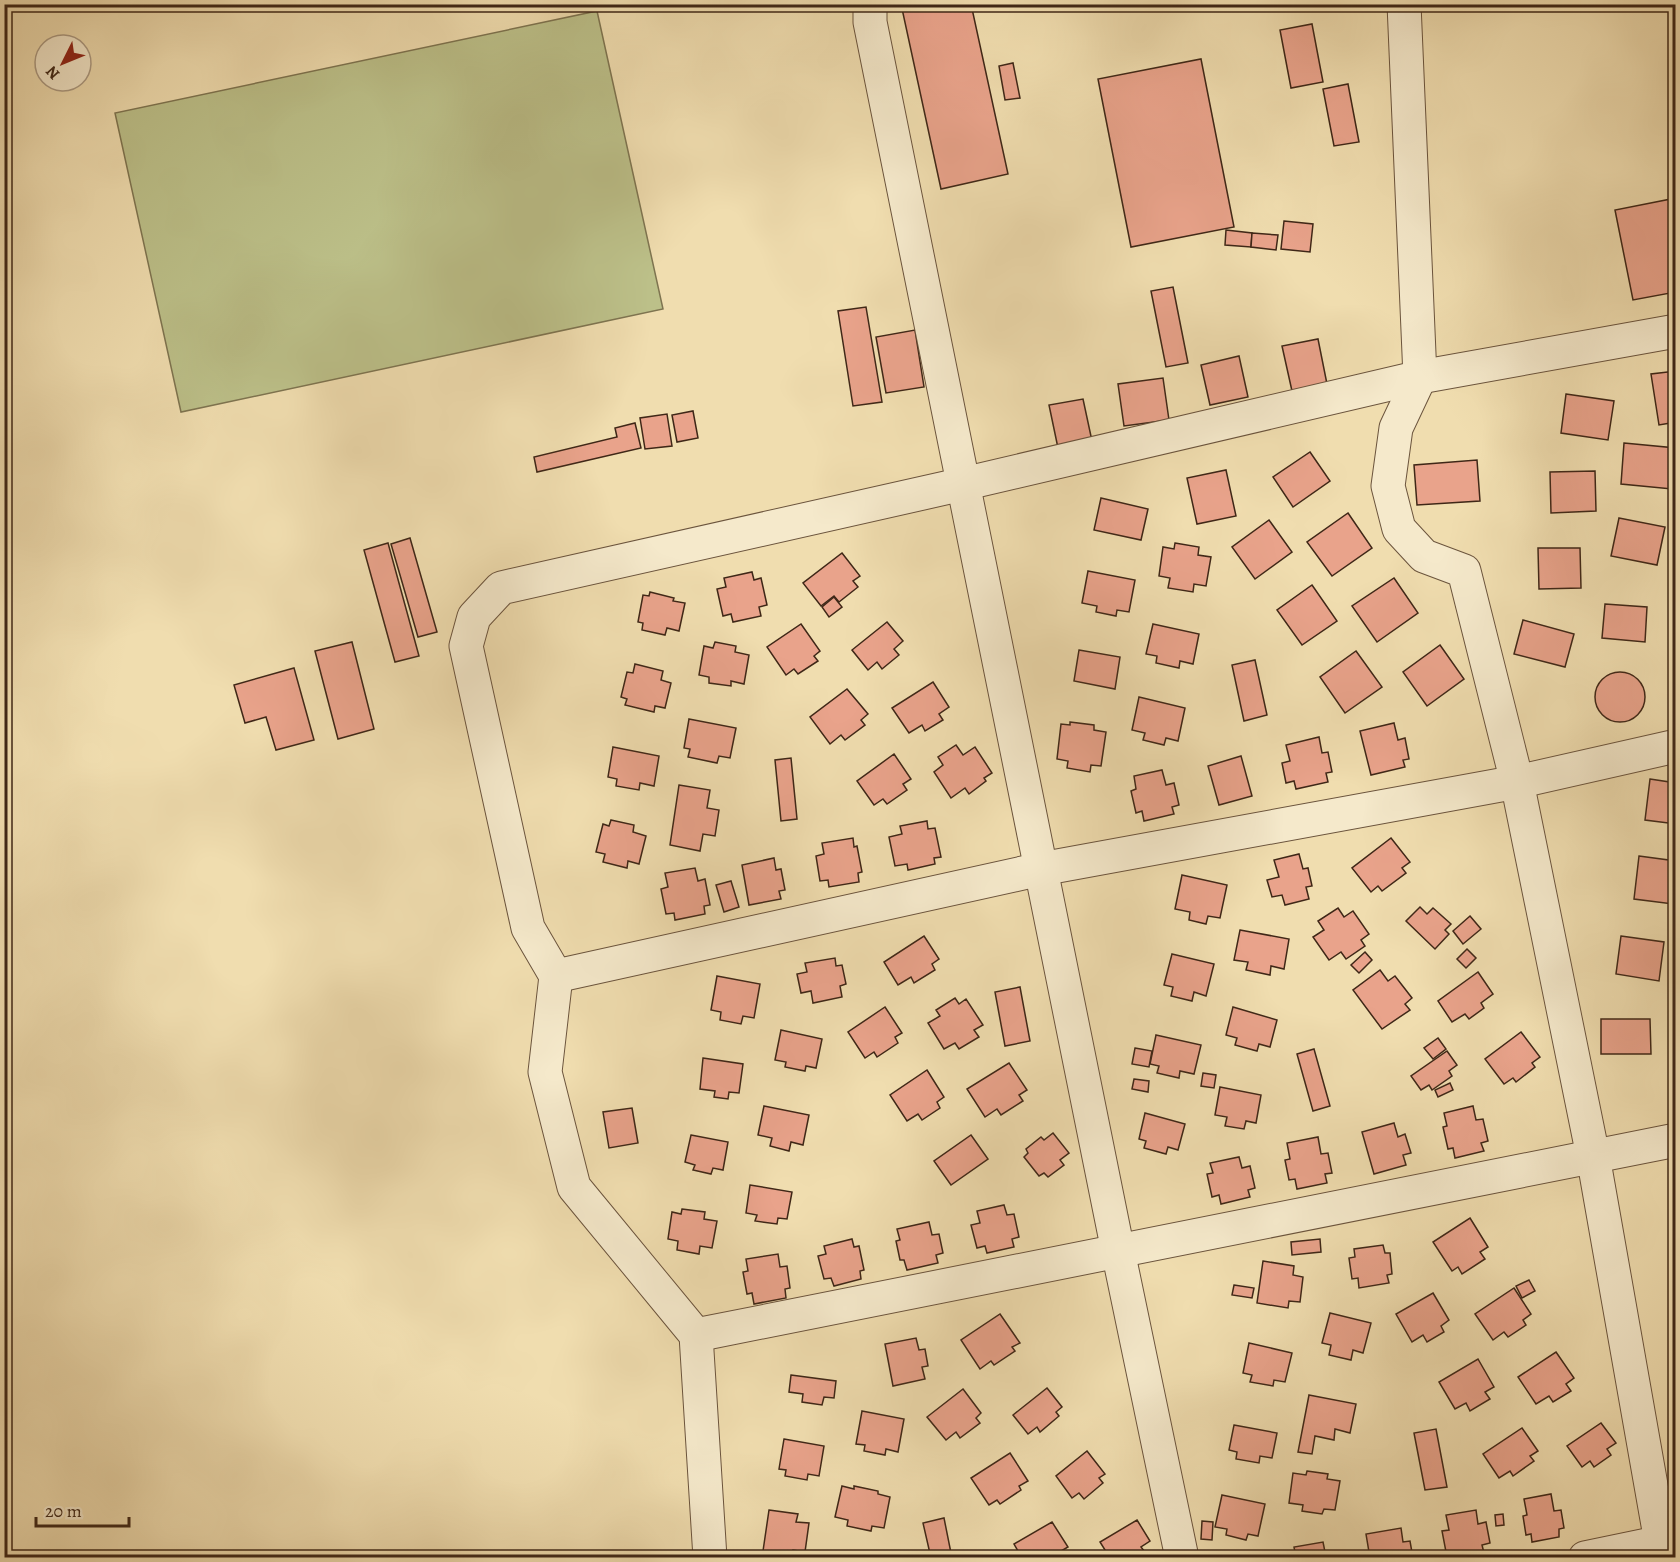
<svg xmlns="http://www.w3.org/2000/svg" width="1680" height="1562" viewBox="0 0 1680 1562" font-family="Alegreya,serif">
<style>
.green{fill:#bcc089;stroke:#7e7450;stroke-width:1.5}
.building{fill:#e9a38b;stroke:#3f2717;stroke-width:1.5}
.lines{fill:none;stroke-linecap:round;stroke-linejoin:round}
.street-casing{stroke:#6b543d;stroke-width:35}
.street{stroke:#f5e9cb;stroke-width:33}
</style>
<rect width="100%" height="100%" fill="#f0ddaf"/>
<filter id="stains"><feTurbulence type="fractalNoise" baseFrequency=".00333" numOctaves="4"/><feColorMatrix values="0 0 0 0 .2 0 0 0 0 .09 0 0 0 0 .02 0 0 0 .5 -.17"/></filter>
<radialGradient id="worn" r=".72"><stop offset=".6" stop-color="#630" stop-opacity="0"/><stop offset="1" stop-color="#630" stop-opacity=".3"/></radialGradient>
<path class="green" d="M597 11 663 309 181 412 115 113Z"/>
<g class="building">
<path d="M901 4H971L1008 174 941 189Z"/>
<path d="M1312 24 1323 82 1291 88 1280 30Z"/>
<path d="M1201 59 1234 227 1131 247 1098 79Z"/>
<path d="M1013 63 1020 98 1005 100 999 66Z"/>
<path d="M1348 84 1359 142 1334 146 1323 89Z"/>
<path d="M1676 198V292L1633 300 1615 210Z"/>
<path d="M1284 221 1313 224 1310 252 1281 249Z"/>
<path d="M1226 230 1252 233 1251 247 1225 245Z"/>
<path d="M1252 233 1278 235 1276 250 1251 247Z"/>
<path d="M1173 287 1188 363 1166 367 1151 291Z"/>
<path d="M866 307 882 402 853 406 838 311Z"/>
<path d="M915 330 924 387 886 393 876 337Z"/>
<path d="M1318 339 1327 384 1292 391 1282 346Z"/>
<path d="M1239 356 1248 397 1210 405 1201 365Z"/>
<path d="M1676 371V422L1659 425 1651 374Z"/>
<path d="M1163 378 1169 420 1124 426 1118 384Z"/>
<path d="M1566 394 1614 401 1608 440 1561 433Z"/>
<path d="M1083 399 1092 441 1058 448 1049 405Z"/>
<path d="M693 411 698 438 677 442 672 415Z"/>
<path d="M667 414 672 446 645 449 640 418Z"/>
<path d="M635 423 641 448 537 472 534 457 617 437 615 428Z"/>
<path d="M1624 443 1676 448 1672 489 1621 484Z"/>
<path d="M1310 452 1330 481 1293 507 1273 477Z"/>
<path d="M1477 460 1480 501 1417 505 1414 465Z"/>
<path d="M1226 470 1236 516 1197 524 1187 478Z"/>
<path d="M1595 471 1596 511 1551 513 1550 472Z"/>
<path d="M1101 498 1148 509 1141 540 1094 530Z"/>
<path d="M1348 513 1372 548 1332 576 1307 542Z"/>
<path d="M1619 518 1665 527 1657 565 1611 556Z"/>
<path d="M1269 520 1292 552 1255 579 1232 547Z"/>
<path d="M410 538 437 632 418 637 391 544Z"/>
<path d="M388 543 419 656 395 662 364 550Z"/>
<path d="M1175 543 1199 547 1198 555 1211 557 1206 586 1194 584 1193 592 1168 588 1170 578 1159 576 1163 547 1174 549Z"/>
<path d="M1538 548H1580L1581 588 1539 589Z"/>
<path d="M842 553 860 576 853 581 858 587 839 602 834 596 821 606 803 583Z"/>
<path d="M1088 571 1135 580 1129 612 1117 610 1116 616 1096 612 1097 606 1082 603Z"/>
<path d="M752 572 754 580 761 578 767 605 759 607 761 616 733 622 731 614 723 616 717 589 726 587 724 578Z"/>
<path d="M1394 578 1418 613 1377 642 1352 606Z"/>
<path d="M1312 585 1337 621 1302 645 1277 610Z"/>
<path d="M650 592 674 598 673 601 685 603 679 631 667 628 665 635 642 630 643 623 638 622 643 595 649 596Z"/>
<path d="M834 597 842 607 829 617 822 607Z"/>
<path d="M1605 604 1647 607 1645 642 1602 638Z"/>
<path d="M1523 620 1574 634 1565 667 1514 654Z"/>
<path d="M887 622 903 641 894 649 899 655 882 669 877 662 868 670 852 650Z"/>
<path d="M801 624 820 651 814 656 818 661 798 674 794 669 786 675 767 647Z"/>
<path d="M1153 624 1199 634 1193 664 1180 661 1179 668 1156 663 1157 656 1146 654Z"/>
<path d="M352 642 374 729 338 739 315 651Z"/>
<path d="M715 642 736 646 735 652 749 655 744 684 731 681V686L709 683V677L699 675 704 646 713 648Z"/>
<path d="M1440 645 1464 679 1427 706 1403 672Z"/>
<path d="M1079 650 1120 657 1115 689 1074 681Z"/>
<path d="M1356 651 1382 687 1345 713 1320 677Z"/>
<path d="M1255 660 1267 715 1244 721 1232 665Z"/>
<path d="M635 664 663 671 661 680 671 683 665 708 655 706 654 712 625 705 627 699 621 697 627 672 633 673Z"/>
<path d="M294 668 314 740 276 750 266 717 245 723 234 685Z"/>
<circle cx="1620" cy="697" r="25"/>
<path d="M933 682 949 707 939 714 943 720 925 731 922 725 909 733 892 708Z"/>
<path d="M847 689 868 714 861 720 865 725 845 740 841 735 830 744 810 717Z"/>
<path d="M1139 697 1185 708 1178 741 1166 738 1164 745 1143 740 1145 733 1132 730Z"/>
<path d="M689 719 736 728 730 758 719 756 717 763 688 757 690 749 684 748Z"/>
<path d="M1070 722 1094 725V730L1106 732 1101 766 1091 765 1090 772 1067 768 1068 761 1057 759 1061 724 1070 725Z"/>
<path d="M1394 723 1398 740 1405 738 1409 759 1403 760 1405 767 1371 775 1360 731Z"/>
<path d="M1319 737 1322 753 1328 752 1332 772 1326 773 1328 782 1296 789 1294 781 1286 783 1282 763 1290 761 1286 745Z"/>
<path d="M956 745 963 755 975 747 992 773 984 778 986 781 969 794 965 788 951 798 934 772 943 765 938 757Z"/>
<path d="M613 747 659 756 654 786 640 783 639 790 616 786 617 779 608 777Z"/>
<path d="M894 754 911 779 903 784 907 790 887 804 883 799 874 805 857 781Z"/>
<path d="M1241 756 1252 796 1219 805 1208 766Z"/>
<path d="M791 758 797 819 781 821 775 760Z"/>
<path d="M1162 770 1166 785 1174 783 1179 805 1172 807 1174 814 1144 821 1142 811 1136 813 1131 791 1136 789 1134 776Z"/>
<path d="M1650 779 1676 783V824L1645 820Z"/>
<path d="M679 785 710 790 707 808 719 810 715 836 703 834 700 851 670 845Z"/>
<path d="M611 820 634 825 633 832 646 836 639 864 628 861 627 868 603 862 605 854 596 852 603 824 609 826Z"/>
<path d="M927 821 928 829 935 828 941 857 934 858 935 864 908 870 907 864 895 866 889 837 902 834 900 826Z"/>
<path d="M853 838 854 847 857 846 862 872 858 873 859 882 829 887 828 880 820 881 816 856 824 854 822 843Z"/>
<path d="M1391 838 1410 862 1402 868 1406 873 1382 891 1378 886 1371 892 1352 868Z"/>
<path d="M1299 854 1303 869 1308 868 1312 886 1306 887 1309 899 1285 905 1282 895 1272 897 1267 880 1279 877 1274 860Z"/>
<path d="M1639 856 1676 861V886L1673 904 1634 899Z"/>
<path d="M774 858 776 870 781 869 785 890 779 891 781 899 749 905 742 865Z"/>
<path d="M695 868 698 881 705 879 710 905 704 906 705 914 675 920 674 913 666 914 661 889 668 887 665 873Z"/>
<path d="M1182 875 1227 885 1220 918 1208 916 1206 924 1189 920 1190 912 1175 909Z"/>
<path d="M731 881 739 907 724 912 716 885Z"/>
<path d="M1420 907 1427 914 1433 908 1451 924 1445 930 1449 934 1435 949 1406 921Z"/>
<path d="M1338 908 1344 917 1353 911 1369 934 1361 940 1365 946 1346 959 1341 952 1329 960 1313 937 1324 930 1318 921Z"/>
<path d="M1470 916 1481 929 1463 944 1453 931Z"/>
<path d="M1240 930 1289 939 1284 969 1271 966 1270 975 1246 970 1248 962 1234 960Z"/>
<path d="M924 936 939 959 932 964 935 970 914 983 911 977 898 985 884 962Z"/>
<path d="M1621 936 1664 942 1659 981 1616 974Z"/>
<path d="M1467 949 1476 958 1466 968 1457 959Z"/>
<path d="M1365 952 1372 960 1359 973 1351 965Z"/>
<path d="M1172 954 1214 964 1206 996 1194 992 1192 1001 1171 996 1173 987 1164 985Z"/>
<path d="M835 958 836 966 842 965 846 984 840 986 842 997 813 1003 811 991 801 993 797 974 807 972 805 963Z"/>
<path d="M1380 970 1388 981 1395 976 1412 998 1405 1004 1410 1010 1382 1029 1353 990Z"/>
<path d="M1478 972 1493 994 1481 1003 1484 1008 1469 1019 1465 1014 1452 1022 1438 1001Z"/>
<path d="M717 976 760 984 754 1018 743 1016 741 1024 720 1020 721 1012 711 1010Z"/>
<path d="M1020 987 1030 1041 1005 1046 995 992Z"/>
<path d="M955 998 959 1004 966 999 983 1025 974 1030 979 1037 959 1049 955 1043 944 1049 928 1023 940 1016 936 1010Z"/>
<path d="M885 1007 902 1033 895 1037 898 1043 877 1057 874 1052 865 1058 848 1032Z"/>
<path d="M1233 1007 1277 1020 1270 1047 1259 1044 1257 1051 1235 1045 1237 1038 1226 1035Z"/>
<path d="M1601 1019H1650L1651 1054H1601Z"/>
<path d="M781 1030 822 1039 816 1068 806 1066 805 1071 785 1067 786 1062 775 1060Z"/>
<path d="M1521 1032 1540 1057 1532 1063 1535 1067 1516 1082 1513 1078 1504 1084 1485 1059Z"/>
<path d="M1156 1035 1201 1045 1194 1074 1180 1071 1179 1078 1157 1073 1159 1066 1150 1064Z"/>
<path d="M1438 1038 1446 1049 1433 1059 1424 1048Z"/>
<path d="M1135 1048 1152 1051 1149 1067 1132 1064Z"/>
<path d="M1314 1049 1330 1106 1313 1111 1297 1054Z"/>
<path d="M1447 1051 1457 1065 1449 1071 1452 1076 1432 1090 1429 1085 1421 1090 1411 1076Z"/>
<path d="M703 1058 743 1064 739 1093 729 1092 728 1099 714 1097 715 1091 700 1089Z"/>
<path d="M1009 1063 1027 1090 1019 1095 1023 1101 1001 1115 997 1109 985 1117 967 1089Z"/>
<path d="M927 1070 944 1097 937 1102 940 1108 922 1120 918 1114 907 1121 890 1095Z"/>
<path d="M1203 1073 1216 1075 1214 1088 1201 1086Z"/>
<path d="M1134 1079 1149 1081 1148 1092 1132 1089Z"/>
<path d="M1450 1083 1453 1090 1438 1097 1435 1090Z"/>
<path d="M1220 1087 1261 1095 1256 1123 1246 1121 1244 1129 1225 1126 1227 1117 1215 1115Z"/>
<path d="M764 1106 809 1115 803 1145 791 1142 789 1151 770 1146 772 1138 758 1135Z"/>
<path d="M1473 1106 1476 1120 1483 1119 1488 1141 1481 1143 1484 1151 1455 1158 1453 1148 1448 1149 1443 1127 1447 1126 1444 1113Z"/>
<path d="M632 1108 638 1143 609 1148 603 1112Z"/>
<path d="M1145 1113 1185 1124 1178 1150 1168 1147 1166 1154 1144 1148 1146 1141 1139 1139Z"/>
<path d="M1394 1123 1398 1137 1405 1134 1411 1153 1403 1155 1406 1165 1374 1174 1362 1132Z"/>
<path d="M1053 1133 1069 1153 1060 1160 1064 1165 1048 1177 1044 1173 1039 1176 1024 1157 1028 1153 1026 1149 1041 1137 1044 1140Z"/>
<path d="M691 1135 728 1142 723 1170 713 1168 711 1174 693 1170 695 1165 685 1162Z"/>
<path d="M971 1135 988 1159 951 1185 934 1161Z"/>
<path d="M1318 1137 1321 1154 1328 1153 1332 1173 1325 1174 1327 1183 1297 1189 1295 1179 1289 1180 1285 1160 1290 1159 1287 1143Z"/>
<path d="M1239 1157 1242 1168 1250 1166 1255 1188 1248 1190 1250 1197 1221 1204 1219 1195 1212 1197 1207 1174 1213 1173 1210 1163Z"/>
<path d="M750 1185 792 1192 787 1219 778 1218 777 1224 755 1221 757 1215 746 1213Z"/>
<path d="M1004 1205 1007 1215 1014 1214 1019 1237 1012 1239 1014 1247 987 1253 985 1246 977 1248 971 1225 980 1223 977 1211Z"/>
<path d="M682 1209 705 1212 704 1219 717 1221 712 1248 700 1246 699 1254 677 1250 678 1241 668 1239 672 1212 681 1214Z"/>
<path d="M1470 1218 1488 1247 1480 1252 1485 1259 1462 1274 1458 1267 1452 1271 1433 1242Z"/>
<path d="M929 1222 932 1235 939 1234 943 1253 936 1255 938 1263 907 1270 904 1260H900L896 1241 900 1240 897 1229Z"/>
<path d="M852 1239 854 1247 859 1246 864 1270 860 1271 861 1279 834 1286 831 1278 824 1279 818 1256 826 1254 824 1246Z"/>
<path d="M1320 1239 1321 1252 1292 1255 1291 1242Z"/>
<path d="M1383 1245 1385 1253H1390L1392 1274 1387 1275 1389 1283 1359 1288 1358 1278 1352 1279 1349 1258 1355 1257 1354 1249Z"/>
<path d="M778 1254 780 1267 787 1266 790 1288 785 1289 786 1298 754 1304 752 1293 747 1294 743 1272 748 1271 746 1259Z"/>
<path d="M1263 1261 1294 1266 1293 1275 1303 1277 1300 1302 1289 1301 1288 1308 1257 1303Z"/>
<path d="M1529 1280 1535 1291 1522 1298 1516 1286Z"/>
<path d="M1234 1285 1254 1288 1252 1298 1232 1295Z"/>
<path d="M1514 1288 1531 1314 1523 1320 1526 1325 1508 1337 1504 1332 1493 1340 1475 1314Z"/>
<path d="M1433 1293 1449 1320 1441 1326 1444 1332 1427 1342 1423 1335 1412 1342 1396 1314Z"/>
<path d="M1330 1313 1371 1323 1363 1353 1353 1350 1351 1360 1329 1355 1331 1345 1322 1343Z"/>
<path d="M1000 1314 1020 1343 1012 1347 1015 1351 994 1365 991 1361 980 1369 961 1340Z"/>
<path d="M916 1338 919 1350 925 1349 928 1366 922 1367 925 1379 893 1386 885 1344Z"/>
<path d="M1249 1343 1292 1353 1285 1382 1274 1380 1273 1386 1250 1382 1252 1375 1243 1373Z"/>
<path d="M1556 1352 1574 1378 1566 1384 1571 1391 1553 1402 1549 1396 1536 1404 1518 1377Z"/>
<path d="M1478 1359 1494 1387 1485 1392 1490 1399 1470 1411 1466 1403 1455 1409 1439 1382Z"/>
<path d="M791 1375 836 1381 834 1398 824 1397 822 1405 802 1402 803 1394 789 1392Z"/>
<path d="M1047 1388 1062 1407 1056 1412 1059 1416 1040 1432 1037 1427 1028 1434 1013 1415Z"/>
<path d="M963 1389 981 1413 976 1418 980 1423 960 1438 956 1432 946 1440 927 1417Z"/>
<path d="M1309 1395 1356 1404 1350 1433 1335 1429 1334 1440 1315 1436 1312 1454 1298 1452Z"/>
<path d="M862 1411 904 1419 898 1452 886 1449 885 1455 864 1451 865 1445 856 1444Z"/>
<path d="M1601 1423 1616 1443 1607 1449 1611 1455 1594 1467 1590 1461 1582 1467 1567 1446Z"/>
<path d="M1234 1425 1277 1433 1272 1458 1260 1456 1259 1463 1236 1459 1237 1452 1229 1450Z"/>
<path d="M1522 1428 1538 1451 1530 1456 1534 1461 1513 1476 1510 1471 1499 1478 1483 1454Z"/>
<path d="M1436 1429 1447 1487 1425 1490 1414 1433Z"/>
<path d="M784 1439 824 1446 819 1476 808 1474 807 1480 785 1476 786 1470 779 1469Z"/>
<path d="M1087 1451 1105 1474 1099 1478 1103 1483 1084 1499 1079 1493 1072 1498 1056 1476Z"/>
<path d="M1010 1453 1028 1481 1019 1486 1021 1490 1000 1504 997 1500 989 1505 971 1478Z"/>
<path d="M1307 1471 1328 1474 1327 1479 1340 1481 1335 1510 1324 1509 1322 1514 1302 1511 1303 1505 1289 1503 1293 1473 1306 1475Z"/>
<path d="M842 1486 854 1489V1486L878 1491V1494L890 1497 884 1528 872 1526 871 1531 847 1526 848 1520 835 1517Z"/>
<path d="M1551 1494 1554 1511 1561 1510 1564 1528 1559 1529V1537L1532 1542 1531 1534 1526 1535 1523 1516 1527 1515 1524 1499Z"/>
<path d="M1222 1495 1265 1504 1258 1536 1248 1534 1246 1540 1226 1535 1227 1529 1215 1527Z"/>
<path d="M769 1510 798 1514 796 1522 809 1523 805 1552 793 1550 792 1555 763 1551Z"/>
<path d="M1476 1510 1478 1524 1486 1522 1490 1543 1482 1545 1484 1553 1454 1558 1453 1551 1446 1552 1442 1531 1449 1530 1446 1515Z"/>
<path d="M1503 1514 1504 1525 1496 1526 1495 1515Z"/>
<path d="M944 1518 952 1558H931L923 1523Z"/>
<path d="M1137 1520 1150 1541 1141 1547 1145 1552 1136 1558H1110L1100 1542Z"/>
<path d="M1202 1521 1213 1522 1212 1540 1201 1539Z"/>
<path d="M1052 1522 1068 1547 1061 1551 1065 1558H1022L1014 1544Z"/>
<path d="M1401 1528 1403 1542 1410 1541 1413 1558H1370L1366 1534Z"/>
<path d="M1323 1542 1325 1552 1333 1551 1334 1558H1294L1296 1557 1294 1547Z"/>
</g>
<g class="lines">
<defs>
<g id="street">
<path d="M870 4V22L1118 1251 1182 1558"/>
<path d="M1404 4 1420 377 1396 428 1388 486 1399 529 1424 556 1464 571 1517 782 1593 1156 1661 1542"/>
<path d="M556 976 1041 869 1517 782 1676 746"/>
<path d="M696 1335 1676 1140"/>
<path d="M710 1558 696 1335 574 1187 545 1072 556 976 528 928 466 646 474 617 501 588 963 484 1420 377 1676 331"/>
<path d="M1585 1558 1676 1539"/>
</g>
</defs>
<use href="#street" class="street-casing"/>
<use href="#street" class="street"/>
</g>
<rect width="1680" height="1562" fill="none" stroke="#f0ddaf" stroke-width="24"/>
<rect x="6" y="6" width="1668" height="1550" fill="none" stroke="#3f2717" stroke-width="3"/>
<rect x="12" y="12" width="1656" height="1538" fill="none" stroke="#3f2717" stroke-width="1.5"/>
<g transform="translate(63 63) rotate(227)"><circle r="28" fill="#f5e9cb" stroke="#ac9b83" stroke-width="1.5"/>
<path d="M0-4.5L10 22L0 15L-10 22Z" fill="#8f2418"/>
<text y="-9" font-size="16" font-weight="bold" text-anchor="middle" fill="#3f2717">N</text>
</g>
<path d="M36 1517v9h93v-9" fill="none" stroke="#3f2717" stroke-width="3"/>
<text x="45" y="1517" font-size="18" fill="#3f2717" stroke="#f5e9cb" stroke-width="4.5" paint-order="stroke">20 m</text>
<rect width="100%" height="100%" filter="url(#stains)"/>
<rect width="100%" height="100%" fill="url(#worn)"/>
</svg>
